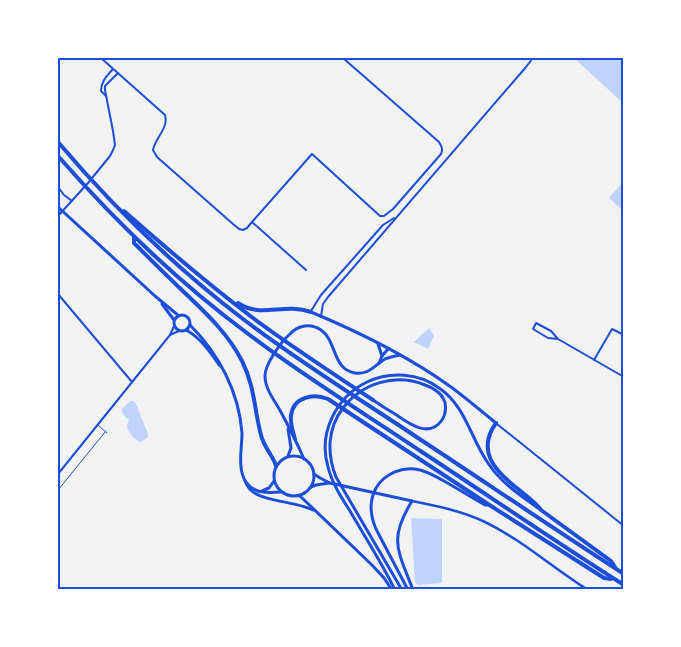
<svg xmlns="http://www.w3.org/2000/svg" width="681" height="647" viewBox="0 0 681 647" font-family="'Nunito Sans',sans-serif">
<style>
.water{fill:#bfd3fe}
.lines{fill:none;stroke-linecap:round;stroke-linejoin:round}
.service{stroke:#1d4ed8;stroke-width:1}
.minor{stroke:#1d4ed8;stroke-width:2}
.tertiary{stroke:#1d4ed8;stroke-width:2.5}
.secondary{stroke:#1d4ed8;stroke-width:3}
.trunk{stroke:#1d4ed8;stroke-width:3}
.motorway{stroke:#1d4ed8;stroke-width:4}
.neatline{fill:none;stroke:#1d4ed8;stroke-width:2}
</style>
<rect width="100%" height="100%" fill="#f2f2f2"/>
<g class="water">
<path d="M574 58H623V103Z"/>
<path d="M623 182V211L609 198Z"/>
<path d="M429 328 434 336 428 349 414 342Z"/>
<path d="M130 401H134L136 404 148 434V437L141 442C135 441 129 433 127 427L129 420C125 416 122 415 122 409Z"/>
<path d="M411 518 442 519V583L418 585 415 582Z"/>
</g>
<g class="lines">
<g class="service">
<path d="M98 425 107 433"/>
<path d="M58 490 106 431"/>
</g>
<g class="minor">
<path d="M101 58 165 115C169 128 155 138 153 150L157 157 233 224 239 229 243 230 247 228 252 222 312 154 380 216H384L393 209 441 154C443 149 442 147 439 142L343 58"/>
<path d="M106 96 101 91C101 81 107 76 113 69"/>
<path d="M58 187 64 195 72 201"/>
<path d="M58 216 88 183 110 156 113 150 115 145 113 131 105 90V86L118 73"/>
<path d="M252 222 306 270"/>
<path d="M58 294 132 382"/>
<path d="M311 311 321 295 383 225 394 218"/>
<path d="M321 316 323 304 328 297 526 67 533 58"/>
<path d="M170 335 179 331"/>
<path d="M558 339 548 338 533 329 536 323 551 331 558 339 624 377"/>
<path d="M594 360 612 329 624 335"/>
<path d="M497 424 624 526"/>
<path d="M624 425V426"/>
<path d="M58 474 170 335 174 326"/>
</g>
<path class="tertiary" d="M412 501C437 506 462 511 485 522 522 540 553 568 588 590"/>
<g class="secondary">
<path d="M58 207 155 296 179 316"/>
<path d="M162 304 174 320"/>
<path d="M311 312C359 332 408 356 451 387 466 398 481 411 496 423"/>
<circle cx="182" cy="323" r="8"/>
<path d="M190 325C219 354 239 392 242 433 242 448 237 469 246 482 254 494 268 493 281 492"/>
<path d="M186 330C201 338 211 353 220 366"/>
<path d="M378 344 382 356"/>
<path d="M379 363 382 356 388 349"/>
<circle cx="294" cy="476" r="20"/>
<path d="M288 456 291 448 288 429"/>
<path d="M304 459C297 443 290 429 282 414 276 402 265 390 265 376 265 364 281 342 290 334 298 325 311 323 321 330 337 341 332 369 355 373 369 375 375 365 385 359 390 357 395 356 400 355"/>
<path d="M314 474 320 478 330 483 412 501"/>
<path d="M311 487 316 485 329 483"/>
<path d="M262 491 269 488 274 481"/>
</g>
<g class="trunk">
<path d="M373 400C380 405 388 410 395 414 408 423 429 439 442 420 446 414 447 404 443 398 440 392 431 387 425 385 395 373 362 383 343 408 327 429 327 454 336 477L402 590"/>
<path d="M245 481C247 485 249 489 252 491 262 501 298 502 313 510"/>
<path d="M300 496 372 565 384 578 392 590"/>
<path d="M412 501C388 540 398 550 413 590"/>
<path d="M395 590C382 563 365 537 350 511 341 497 332 483 328 467 318 433 336 397 367 382 390 371 419 373 439 388 465 405 471 439 488 463 501 483 520 495 538 508"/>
<path d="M408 590 376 529C370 515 369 501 376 488 385 473 403 466 420 470 428 472 437 477 444 481 458 489 471 497 485 505H489"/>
</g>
<g class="motorway">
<path d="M58 142C113 207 175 267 243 319 298 361 358 398 415 436 485 482 554 529 624 574"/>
<path d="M58 156C115 221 177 281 247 333 303 376 364 413 422 452 489 496 556 542 624 585"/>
<path d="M124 211C166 248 208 284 253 318 292 347 332 373 373 400"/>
<path d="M134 237V243C151 260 168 277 186 294 207 314 229 335 242 361 255 387 254 409 261 435 264 448 273 455 276 466"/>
<path d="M238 303C261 319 284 302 311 312"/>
<path d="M496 423C476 451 495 471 518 489 526 496 535 502 541 510L611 561 615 567"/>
<path d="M295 439C293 432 290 424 291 416 293 397 313 393 328 399L491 506 604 578 611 579"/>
</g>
</g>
<rect width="681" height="647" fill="none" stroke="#ffffff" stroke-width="118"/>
<rect x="59" y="59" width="563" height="529" class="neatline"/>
</svg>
